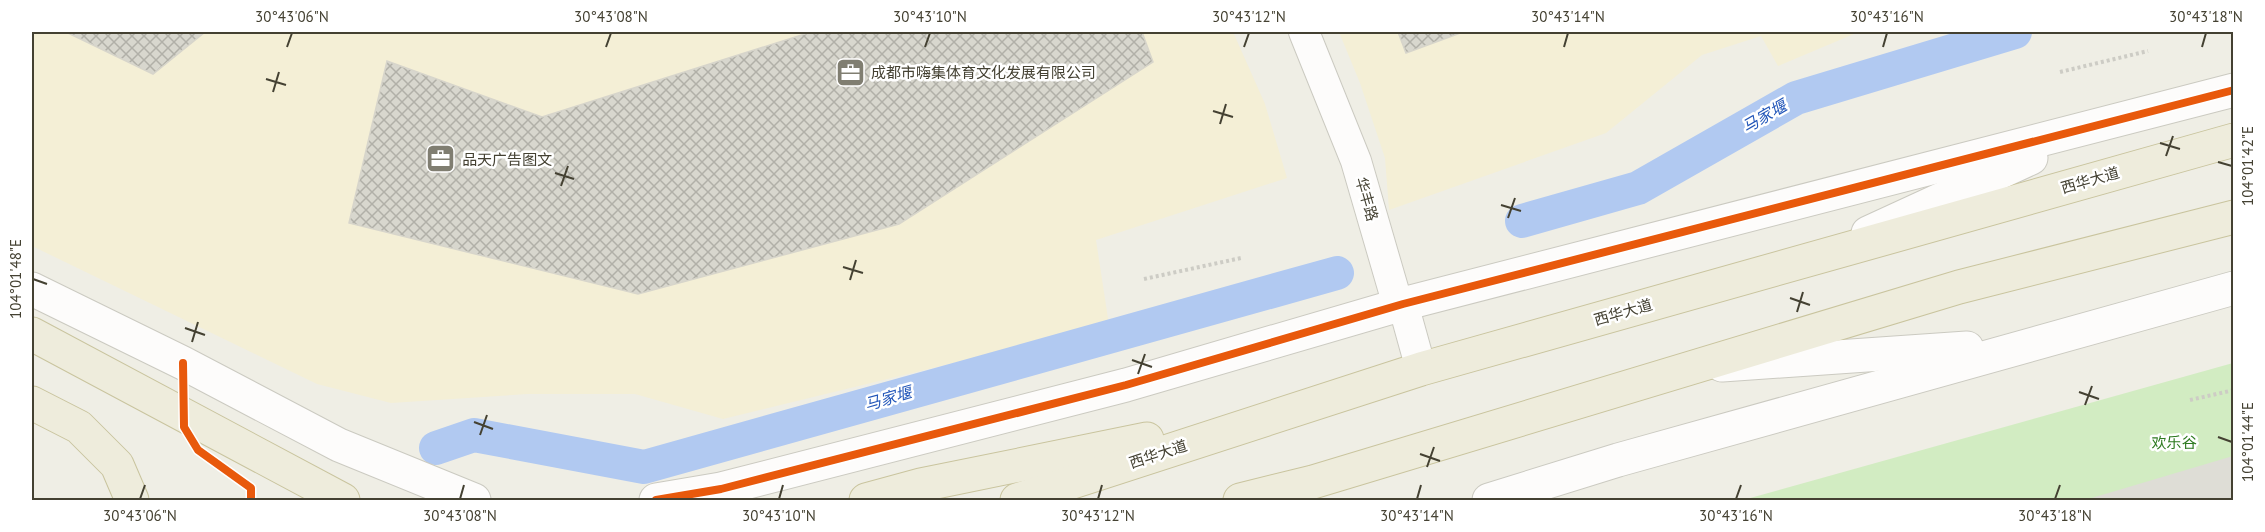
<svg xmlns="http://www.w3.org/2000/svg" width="2265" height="532" viewBox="0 0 2265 532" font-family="'PT Sans','Noto Sans SC',sans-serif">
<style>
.commercial{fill:#f4efd6}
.green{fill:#d2ecc2}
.parking{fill:#deddd6}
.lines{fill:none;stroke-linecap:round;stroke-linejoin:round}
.canal{stroke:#b1c9f1;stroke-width:34}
.building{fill:url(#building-cross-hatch);stroke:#d7d5cb;stroke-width:1.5}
.minor-casing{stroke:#cbcac1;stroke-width:32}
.tertiary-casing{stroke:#cbcac1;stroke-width:35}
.trunk-casing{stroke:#c9c49e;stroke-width:35}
.path{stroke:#cdccc5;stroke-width:4;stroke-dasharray:3 3;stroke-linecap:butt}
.minor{stroke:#fdfcfb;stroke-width:30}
.tertiary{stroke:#fdfcfb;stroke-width:33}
.trunk{stroke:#eeecdc;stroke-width:33}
.cycleway-casing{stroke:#fff;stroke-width:11}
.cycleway{stroke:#e8590c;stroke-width:8}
.ticks{fill:none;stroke:#444132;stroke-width:2}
.labels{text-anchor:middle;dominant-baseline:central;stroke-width:5;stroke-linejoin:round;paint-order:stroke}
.poi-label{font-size:15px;fill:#444132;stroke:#fff;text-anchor:start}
.street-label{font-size:15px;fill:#444132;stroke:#fff}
.park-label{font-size:15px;fill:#2e7a21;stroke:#fff}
.water-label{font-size:16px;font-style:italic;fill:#2256b9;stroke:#fff}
.neatline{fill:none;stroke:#444132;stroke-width:2}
.ticks-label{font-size:15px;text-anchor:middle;fill:#444132}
</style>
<defs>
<pattern id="building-cross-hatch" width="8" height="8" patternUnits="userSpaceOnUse" patternTransform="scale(1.5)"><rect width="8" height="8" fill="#d8d7ce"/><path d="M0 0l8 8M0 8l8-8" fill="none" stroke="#b1b0a8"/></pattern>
</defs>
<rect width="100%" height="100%" fill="#efeee5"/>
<g class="commercial">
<path d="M32 32H1233L1265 104 1287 178 1096 240 1109 325 723 419 635 394H527L391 403 317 384 32 246Z"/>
<path d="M1339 32H1854V34L1778 66 1761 36 1702 55 1606 133 1389 210 1385 158 1360 83Z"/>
</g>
<path class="green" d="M2233 363V500H1743Z"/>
<path class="parking" d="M2233 456V500H2085Z"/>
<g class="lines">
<g class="canal">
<path d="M1522 221 1638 188 1796 98 2015 32"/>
<path d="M436 448 474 435 644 467 1337 273"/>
</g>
</g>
<g class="building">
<path d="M66 32H205L153 74Z"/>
<path d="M811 32H1142L1153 62 899 224 638 294 349 223 387 61 542 117Z"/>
<path d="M1398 32H1463L1406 53Z"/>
</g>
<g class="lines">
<defs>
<path id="minor" d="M1304 32 1356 161 1395 295 1403 304 1421 369"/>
<g id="tertiary">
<path d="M1868 233 2031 158"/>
<path d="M32 289 183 363 339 445 474 500"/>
<path d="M1722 365 1967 348"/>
<path d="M656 500 721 489 1126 385 1403 304 2234 90"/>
<path d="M1489 500 1618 460 2234 288"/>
</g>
<g id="trunk">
<path d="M32 334 343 500"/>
<path d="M32 403 79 427 117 465 132 500"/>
<path d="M866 500 921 485 1147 439"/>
<path d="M1017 500 1421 369 2234 140"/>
<path d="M1240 500 1313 482 1959 287 2234 217"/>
</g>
</defs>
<use href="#minor" class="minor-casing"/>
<use href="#tertiary" class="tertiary-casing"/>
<use href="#trunk" class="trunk-casing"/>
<g class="path">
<path d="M2060 72 2148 51"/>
<path d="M1144 279 1241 258"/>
<path d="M2190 400 2234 390"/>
</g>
<use href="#minor" class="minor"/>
<use href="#tertiary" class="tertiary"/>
<use href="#trunk" class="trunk"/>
<defs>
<g id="cycleway">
<path d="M183 363 184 427 198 450 251 488V500"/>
<path d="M656 500 721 489 1126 385 1403 304 2234 90"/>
</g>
</defs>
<use href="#cycleway" class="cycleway-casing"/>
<use href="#cycleway" class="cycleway"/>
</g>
<path class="ticks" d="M287 47 292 33M606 47 611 33M925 47 930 33M1244 47 1249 33M1564 47 1568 33M1883 47 1887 33M2202 47 2206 33M266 79 286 85M273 92 279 72M1213 111 1233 117M1220 124 1226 104M2160 143 2180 149M2166 156 2173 136M2218 162 2232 166M555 173 574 179M561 186 568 166M1501 205 1521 211M1508 218 1515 198M843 267 863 273M33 279 47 284M850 280 856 260M1790 298 1810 305M1797 312 1803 292M185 328 205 335M192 342 198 322M1132 360 1152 367M1138 374 1145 354M2079 392 2099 399M2085 405 2092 386M474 422 493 429M480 435 487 415M2218 437 2232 442M1420 454 1440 461M1427 467 1434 447M140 499 145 485M460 499 464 485M779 499 783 485M1098 499 1102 485M1417 499 1421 485M1736 499 1741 485M2055 499 2060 485"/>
<defs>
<symbol id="office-square" viewBox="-11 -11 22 22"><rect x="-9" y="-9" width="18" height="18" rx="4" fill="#807e71" stroke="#fff"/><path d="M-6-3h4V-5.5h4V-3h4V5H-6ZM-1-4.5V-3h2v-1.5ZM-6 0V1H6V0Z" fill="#fff"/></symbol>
</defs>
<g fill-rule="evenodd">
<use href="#office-square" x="834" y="56" width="33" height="33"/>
<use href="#office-square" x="424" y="142" width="33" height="33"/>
</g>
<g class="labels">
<g class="poi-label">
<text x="871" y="72">成都市嗨集体育文化发展有限公司</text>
<text x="462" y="159">品天广告图文</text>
</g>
<g class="street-label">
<text transform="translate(2090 180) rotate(-16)">西华大道</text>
<text transform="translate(1367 199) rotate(74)">华丰路</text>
<text transform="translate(1623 312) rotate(-16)">西华大道</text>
<text transform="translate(1158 454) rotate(-18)">西华大道</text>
</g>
<g class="park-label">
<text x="2174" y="442">欢乐谷</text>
</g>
<g class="water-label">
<text transform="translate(1764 116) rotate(-30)">马家堰</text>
<text transform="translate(888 398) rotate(-16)">马家堰</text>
</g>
</g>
<rect width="2265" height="532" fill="none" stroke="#ffffff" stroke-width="66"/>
<rect x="33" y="33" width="2199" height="466" class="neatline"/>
<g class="ticks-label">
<text x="292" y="22">30°43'06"N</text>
<text x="611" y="22">30°43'08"N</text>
<text x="930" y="22">30°43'10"N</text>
<text x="1249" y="22">30°43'12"N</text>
<text x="1568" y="22">30°43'14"N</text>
<text x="1887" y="22">30°43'16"N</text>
<text x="2206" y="22">30°43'18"N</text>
<text transform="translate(2248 166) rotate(-90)" y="5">104°01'42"E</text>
<text transform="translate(16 279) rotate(-90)" y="5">104°01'48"E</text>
<text transform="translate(2248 442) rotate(-90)" y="5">104°01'44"E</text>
<text x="140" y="521">30°43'06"N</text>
<text x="460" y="521">30°43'08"N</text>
<text x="779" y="521">30°43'10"N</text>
<text x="1098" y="521">30°43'12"N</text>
<text x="1417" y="521">30°43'14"N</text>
<text x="1736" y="521">30°43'16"N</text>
<text x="2055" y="521">30°43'18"N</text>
</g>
</svg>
